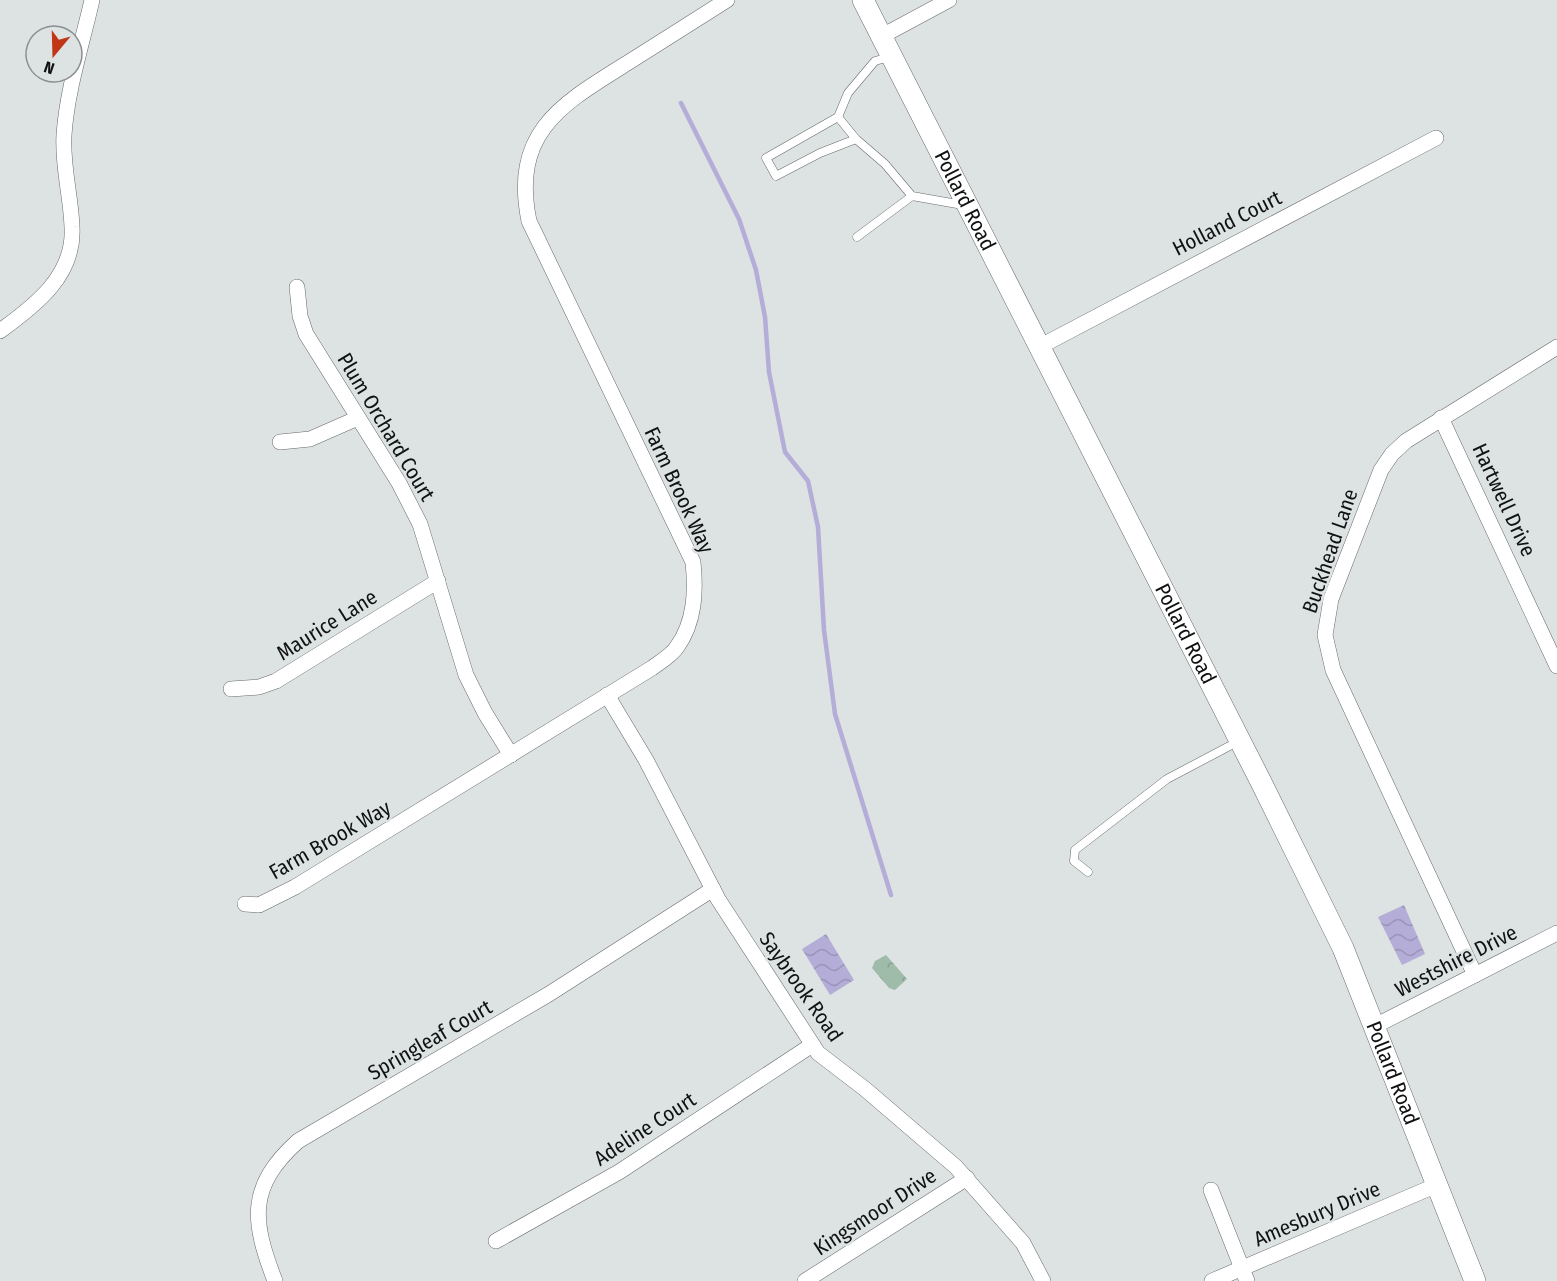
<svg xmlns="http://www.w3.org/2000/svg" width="1557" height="1281" viewBox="0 0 1557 1281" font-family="'Fira Sans Condensed',sans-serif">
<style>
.forest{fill:url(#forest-crowns)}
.water{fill:url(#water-waves)}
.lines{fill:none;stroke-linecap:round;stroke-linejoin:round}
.stream{stroke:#b3add8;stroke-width:4.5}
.lane-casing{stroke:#666a6c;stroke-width:9}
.street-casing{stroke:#666a6c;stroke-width:16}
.secondary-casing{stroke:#666a6c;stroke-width:22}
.lane{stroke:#fff;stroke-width:8}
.street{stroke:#fff;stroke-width:15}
.secondary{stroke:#fff;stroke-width:21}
.labels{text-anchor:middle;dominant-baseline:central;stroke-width:5;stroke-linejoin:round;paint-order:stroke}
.street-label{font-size:21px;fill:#101112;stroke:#dde2e3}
</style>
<defs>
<pattern id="forest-crowns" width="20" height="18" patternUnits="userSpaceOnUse" patternTransform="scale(1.5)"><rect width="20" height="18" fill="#9fbba9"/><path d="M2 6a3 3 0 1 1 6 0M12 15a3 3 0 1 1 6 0" fill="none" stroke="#88a090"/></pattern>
<pattern id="water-waves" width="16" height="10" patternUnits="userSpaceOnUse" patternTransform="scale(1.5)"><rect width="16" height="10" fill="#b3add8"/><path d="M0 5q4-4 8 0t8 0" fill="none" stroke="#9994b8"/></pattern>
</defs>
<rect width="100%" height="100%" fill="#dde2e3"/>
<path class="forest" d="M886 955 907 979 895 990 889 988 872 968 875 961Z"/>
<g class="water">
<path d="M1404 905 1425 954 1402 965 1378 917Z"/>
<path d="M826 934 854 980 830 995 802 949Z"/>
</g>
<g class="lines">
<path class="stream" d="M681 103 739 219 756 270 765 317 769 372 785 452 808 481 818 527 824 630 835 714 891 895"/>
<defs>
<g id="lane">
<path d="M838 117 856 139 885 164 912 196 963 205"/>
<path d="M856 139 820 153 776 176 766 158 838 117 848 93 875 61 890 57"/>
<path d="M857 237 912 196"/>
<path d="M1088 872 1074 861 1075 850 1167 779 1239 741"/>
</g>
<g id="street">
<path d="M882 36 949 0"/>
<path d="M297 287 300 316 306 334 399 483 420 524 466 675 485 713 511 755"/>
<path d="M0 331C36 305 75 275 72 227 71 196 62 166 64 135 67 90 82 44 92 0"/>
<path d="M1039 347 1436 138"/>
<path d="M1441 418 1557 666"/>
<path d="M280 442 310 439 358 418"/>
<path d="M231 689 259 687 276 681 438 581"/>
<path d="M607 695 646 760 718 899 818 1053 865 1089 956 1167 1023 1243 1043 1281"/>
<path d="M245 904 259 905 295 887 652 668C660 662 672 655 677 647 695 622 696 591 693 562L529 221C511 131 562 104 629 62 662 41 694 21 727 0"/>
<path d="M1475 975 1333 670 1325 635 1331 599 1381 470 1392 454 1406 441 1557 347"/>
<path d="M1375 1026 1557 933"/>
<path d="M1211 1190 1247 1281"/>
<path d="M496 1241 619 1172 812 1045"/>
<path d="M275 1281C252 1221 247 1187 298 1141L549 994 713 889"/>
<path d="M805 1281 967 1178"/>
<path d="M1212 1281 1437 1185"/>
</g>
<g id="secondary">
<path id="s1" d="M863 0 1261 782 1343 948 1475 1281"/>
</g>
</defs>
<use href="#lane" class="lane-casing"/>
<use href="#street" class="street-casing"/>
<use href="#secondary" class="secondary-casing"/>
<use href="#lane" class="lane"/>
<use href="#street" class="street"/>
<use href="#secondary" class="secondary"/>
</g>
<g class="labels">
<g class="street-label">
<text stroke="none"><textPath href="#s1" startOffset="225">Pollard Road</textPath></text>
<text transform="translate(1227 223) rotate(-27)">Holland Court</text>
<text transform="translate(386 427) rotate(59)">Plum Orchard Court</text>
<text transform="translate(679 490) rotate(65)">Farm Brook Way</text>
<text transform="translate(1504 500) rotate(65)">Hartwell Drive</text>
<text transform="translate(1330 551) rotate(-71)">Buckhead Lane</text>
<text transform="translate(327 625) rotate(-32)">Maurice Lane</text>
<text stroke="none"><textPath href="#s1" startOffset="711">Pollard Road</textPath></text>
<text transform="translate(330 840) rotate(-30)">Farm Brook Way</text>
<text transform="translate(1456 961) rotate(-27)">Westshire Drive</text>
<text transform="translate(801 987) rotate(55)">Saybrook Road</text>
<text transform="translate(430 1040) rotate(-30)">Springleaf Court</text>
<text stroke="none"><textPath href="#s1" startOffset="1197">Pollard Road</textPath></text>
<text transform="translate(645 1129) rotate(-33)">Adeline Court</text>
<text transform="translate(875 1212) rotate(-33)">Kingsmoor Drive</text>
<text transform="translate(1317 1214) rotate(-23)">Amesbury Drive</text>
</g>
</g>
<g transform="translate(54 54) rotate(199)"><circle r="28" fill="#dde2e3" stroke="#8b8e8f" stroke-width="1.5"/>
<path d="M0-4.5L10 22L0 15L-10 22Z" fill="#c03617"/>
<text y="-9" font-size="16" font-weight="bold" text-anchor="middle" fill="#101112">N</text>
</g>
</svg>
